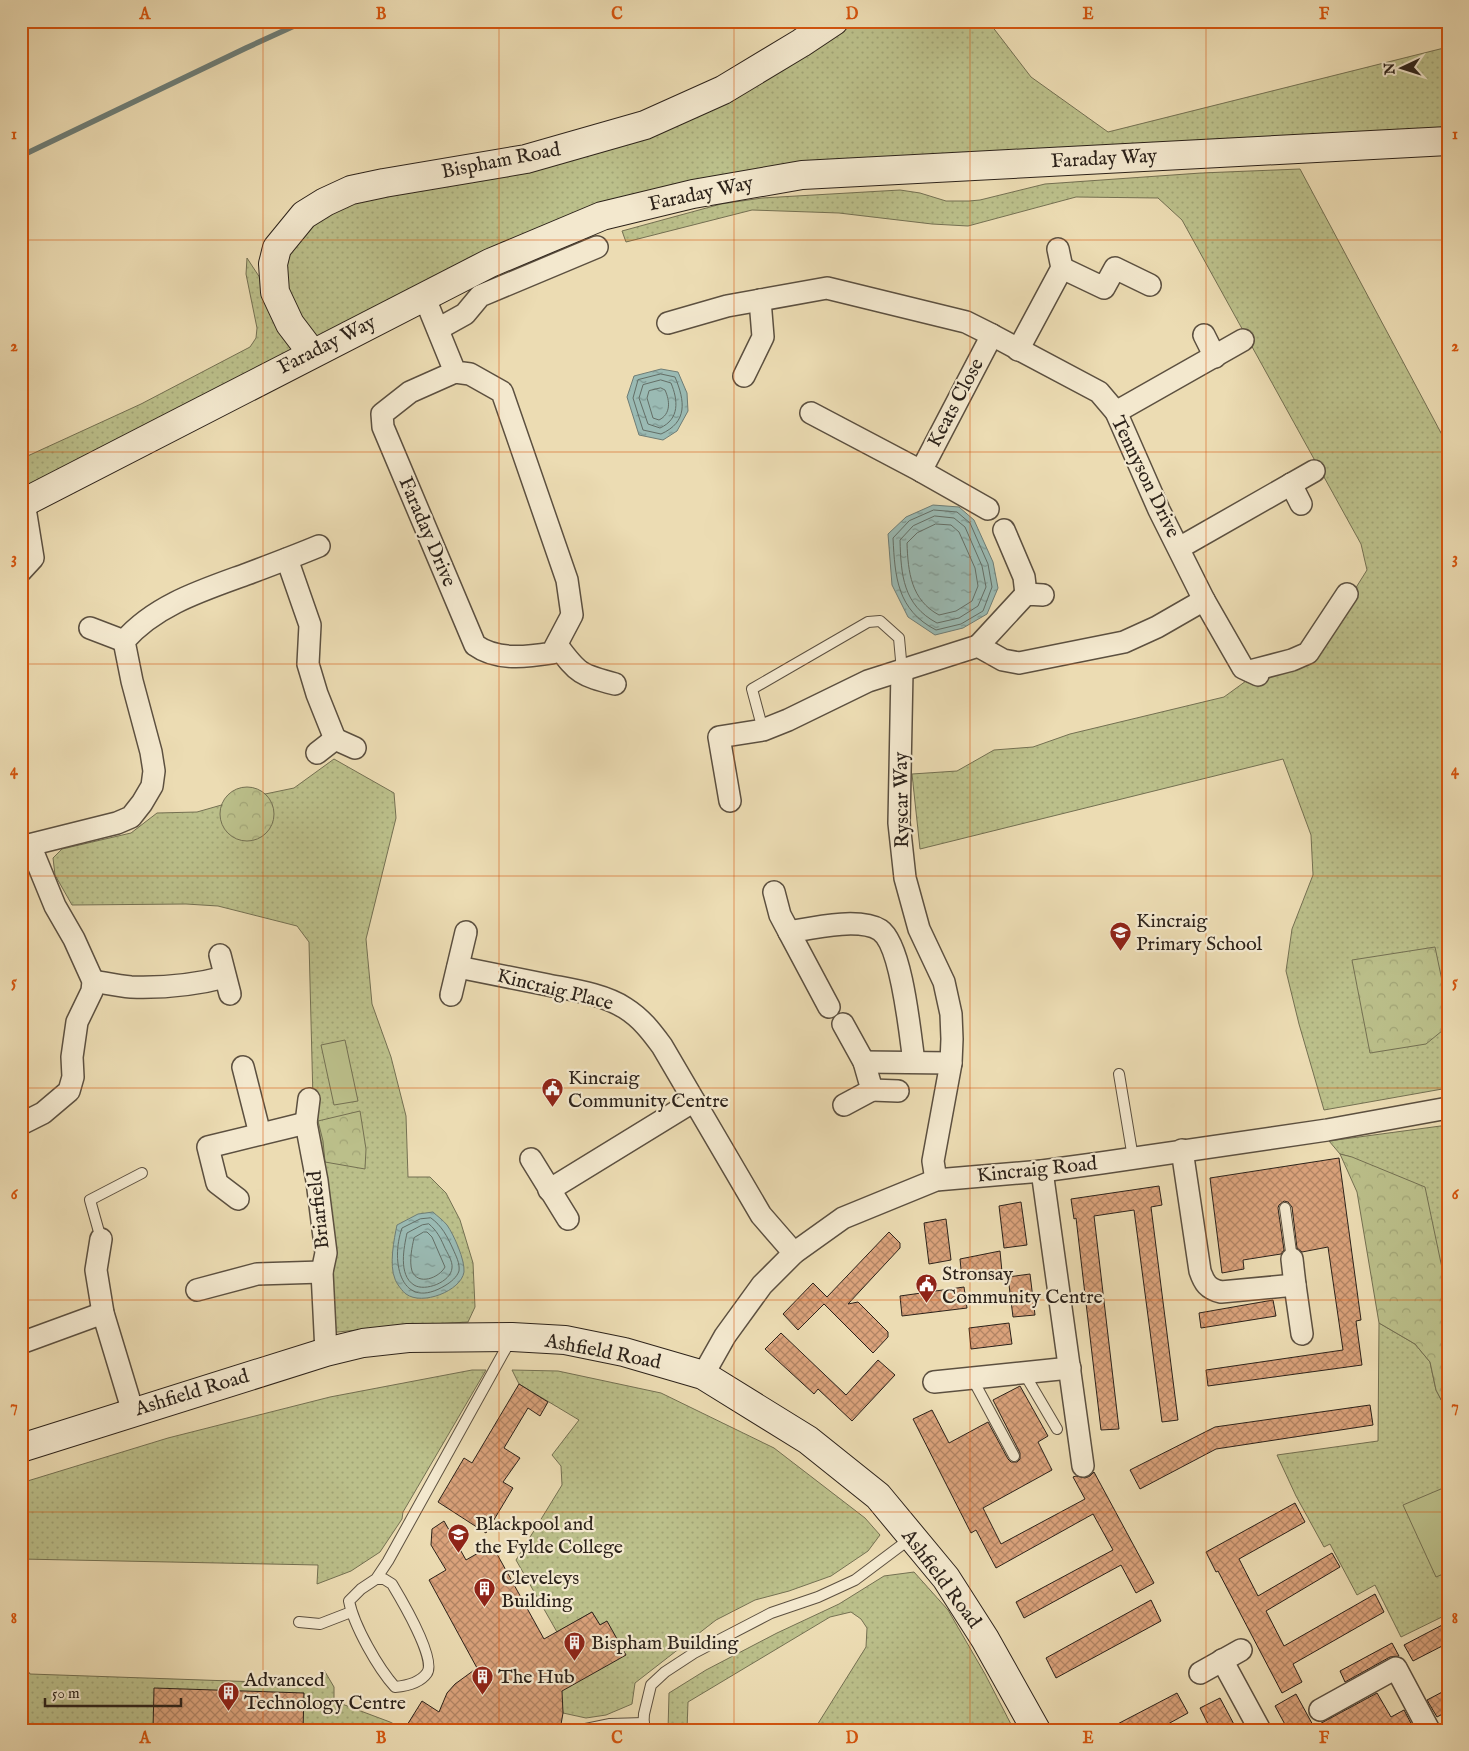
<svg xmlns="http://www.w3.org/2000/svg" width="1469" height="1751" viewBox="0 0 1469 1751" font-family="'IM FELL English',serif">
<style>
.grass{fill:url(#grass-dots);stroke:#747052}
.forest{fill:url(#forest-crowns);stroke:#747052}
.pitch{fill:#bbbf8a;stroke:#747052}
.water{fill:url(#water-ripples);stroke:#6e7d76}
.lines{fill:none;stroke-linecap:round;stroke-linejoin:round}
.shore{stroke:#636e66;stroke-width:1}
.stream{stroke:#6e7d76;stroke-width:5.5}
.building{fill:url(#building-cross-hatch);stroke:#2c221a}
.lane-casing{stroke:#5c5040;stroke-width:12}
.street-casing{stroke:#5c5040;stroke-width:24}
.secondary-casing{stroke:#2c221a;stroke-width:30}
.lane{stroke:#f3e8ce;stroke-width:10}
.street{stroke:#f3e8ce;stroke-width:21}
.secondary{stroke:#f3e8ce;stroke-width:28}
.grid{fill:none;stroke:#d5540d;stroke-width:1;stroke-opacity:0.55}
.labels{text-anchor:middle;dominant-baseline:central;stroke-width:4.5;stroke-linejoin:round;paint-order:stroke}
.street-label{font-size:20px;fill:#2c221a;stroke:#f3e8ce}
.poi-label{font-size:20px;fill:#2c221a;stroke:#f3e8ce;text-anchor:start}
.neatline{fill:none;stroke:#d5540d;stroke-width:2}
.grid-label{font-size:16px;text-anchor:middle;font-weight:bold;fill:#d5540d}
</style>
<defs>
<pattern id="grass-dots" width="8" height="8" patternUnits="userSpaceOnUse" patternTransform="scale(1.25)"><rect width="8" height="8" fill="#bbbf8a"/><path d="M2 2h.1M6 6h.1" fill="none" stroke="#a1a476" stroke-width="1.8" stroke-linecap="round"/></pattern>
<pattern id="forest-crowns" width="20" height="18" patternUnits="userSpaceOnUse" patternTransform="scale(1.25)"><rect width="20" height="18" fill="#bbbf8a"/><path d="M2 6a3 3 0 1 1 6 0M12 15a3 3 0 1 1 6 0" fill="none" stroke="#a1a476"/></pattern>
<pattern id="water-ripples" width="26" height="14" patternUnits="userSpaceOnUse" patternTransform="scale(1.25)"><rect width="26" height="14" fill="#9abab3"/><path d="M2 4q2-2 4 0t4 0M15 11q2-2 4 0t4 0" fill="none" stroke="#7e9791"/></pattern>
<pattern id="building-cross-hatch" width="8" height="8" patternUnits="userSpaceOnUse" patternTransform="scale(1.25)"><rect width="8" height="8" fill="#daa27b"/><path d="M0 0l8 8M0 8l8-8" fill="none" stroke="#b18464"/></pattern>
</defs>
<rect width="100%" height="100%" fill="#ecdcb3"/>
<filter id="stains"><feTurbulence type="fractalNoise" baseFrequency=".004" numOctaves="4"/><feColorMatrix values="0 0 0 0 .2 0 0 0 0 .09 0 0 0 0 .02 0 0 0 .5 -.17"/></filter>
<radialGradient id="worn" r=".72"><stop offset=".6" stop-color="#630" stop-opacity="0"/><stop offset="1" stop-color="#630" stop-opacity=".3"/></radialGradient>
<g class="grass">
<path d="M837 21H988L1031 77 1108 132 1448 47V141L802 175 602 216 21 504V459L141 404 250 347 256 338 257 328 246 274 247 258 262 281 275 292 304 215 569 148Z"/>
<path d="M1300 169 1448 446V902L1444 903 1448 923V1088L1324 1110 1299 1024 1286 971 1292 929 1313 875 1311 835 1283 759 920 849 912 774 957 771 994 750 1033 747 1070 734 1224 697 1246 681 1258 675 1310 661 1367 570 1361 544 1182 220 1158 198 1076 197 968 226 932 224 839 213 752 210 626 242 622 231 721 204 762 198 900 190 920 193 946 201H969L980 200 1045 184 1201 173Z"/>
<path d="M334 759 394 793 396 818 366 939 372 1004 391 1057 406 1116 408 1177H430L446 1193 460 1220 473 1263 475 1307 468 1322 396 1326 328 1333 313 1100 309 942 297 926 218 906 186 904 72 905 55 875 53 858 62 849 131 833 157 813 197 812 246 798 294 788Z"/>
<path d="M1448 1125V1263L1442 1268 1351 1157 1340 1154 1329 1141Z"/>
<path d="M1379 1323 1415 1344 1430 1362 1436 1390 1448 1413V1614L1401 1637 1375 1585 1357 1595 1330 1544 1324 1547 1296 1496 1277 1455 1378 1441Z"/>
<path d="M472 1370H486L403 1512 402 1519 380 1552 351 1571 317 1584 318 1565 21 1559V1483L168 1438 330 1397Z"/>
<path d="M512 1370 558 1371 661 1393 774 1448 865 1518 880 1535 868 1551 831 1576 789 1591 755 1600 716 1620 635 1683 632 1704 606 1715 586 1718 563 1713 560 1692 607 1621 600 1625 592 1612 557 1632 516 1560 562 1485 561 1466 552 1455 579 1420 519 1384Z"/>
<path d="M914 1572 948 1610 985 1674 1014 1730H814L866 1647 867 1628 861 1619 851 1612 830 1617 688 1702 687 1730H668L669 1693 706 1670 777 1633 839 1604 884 1576Z"/>
<path d="M21 1660 30 1674 317 1684 324 1670 334 1687V1701L390 1722 404 1729 21 1730Z"/>
</g>
<g class="forest">
<circle cx="247" cy="814" r="27"/>
<path d="M1435 947 1448 1009V1026L1426 1044 1370 1053 1352 960Z"/>
<path d="M360 1111 366 1149 365 1169 325 1162 323 1141 318 1121Z"/>
<path d="M1340 1154 1352 1157 1425 1187 1442 1268 1448 1263V1413L1436 1390 1430 1362 1415 1344 1379 1323 1357 1192Z"/>
</g>
<g class="pitch">
<path d="M345 1040 358 1101 334 1105 321 1045Z"/>
<path d="M1448 1486V1572L1436 1577 1403 1505Z"/>
</g>
<g class="water">
<path d="M661 369 678 372 687 393 688 411 677 431 663 440 639 435 627 397 634 376Z"/>
<path d="M933 505 959 507 974 520 993 562 998 588 987 614 963 628 935 635 908 617 892 585 888 534 906 517Z"/>
<path d="M433 1212C437 1216 443 1220 447 1225 454 1235 465 1260 464 1272 461 1291 422 1306 406 1294 403 1292 396 1283 395 1279 389 1265 394 1239 397 1225L418 1214Z"/>
</g>
<g class="lines">
<g class="shore">
<path d="M661 374 675 377C685 401 688 422 661 434L643 430 633 398 638 380Z"/>
<path d="M661 380 671 383C678 400 680 419 660 428L648 424 639 398 643 385Z"/>
<path d="M661 388 665 390C670 401 671 414 659 420L653 418 647 398 649 391Z"/>
<path d="M934 510 957 512 970 523 988 564 992 587 983 611 961 624 936 630C897 610 895 577 893 538L909 521Z"/>
<path d="M935 516 954 518 965 527 982 566 986 587 978 606 959 618 937 623C903 605 901 575 900 540L913 526Z"/>
<path d="M936 524 951 525 959 532 975 568 978 586 972 601 956 611 939 615C911 600 908 572 907 543L917 533Z"/>
<path d="M431 1218C442 1226 447 1236 453 1249 456 1256 460 1263 459 1271 457 1277 451 1282 446 1285 401 1313 390 1262 402 1228L420 1219Z"/>
<path d="M429 1224C437 1231 440 1237 444 1246 447 1253 453 1261 452 1268 451 1282 425 1292 414 1285 398 1275 404 1247 407 1233L422 1225Z"/>
<path d="M424 1232H427L432 1237 445 1267C439 1278 418 1286 412 1271 409 1261 412 1247 414 1238Z"/>
</g>
<path class="stream" d="M21 156 246 48 305 21"/>
</g>
<g class="building">
<path d="M1339 1158 1361 1320 1356 1321 1362 1365 1208 1386 1206 1370 1343 1350 1328 1247 1302 1252 1297 1248 1292 1207 1288 1202 1284 1201 1279 1205 1278 1208 1284 1250 1281 1254 1243 1260 1244 1269 1222 1273 1210 1178Z"/>
<path d="M1159 1186 1162 1205 1151 1207 1178 1420 1162 1422 1134 1210 1094 1216 1119 1429 1101 1430 1076 1218 1074 1219 1071 1199Z"/>
<path d="M1021 1202 1027 1245 1004 1248 999 1206Z"/>
<path d="M946 1219 951 1260 929 1264 924 1223Z"/>
<path d="M889 1232 900 1243V1248L848 1304 858 1302 888 1332V1337L873 1353 824 1304 798 1330 783 1314 813 1283 827 1297Z"/>
<path d="M1000 1251 1002 1272 962 1279 960 1259Z"/>
<path d="M1030 1274 1035 1315 1013 1317 1008 1277Z"/>
<path d="M964 1287 967 1308 902 1316 900 1296Z"/>
<path d="M1273 1300 1276 1316 1201 1328 1199 1313Z"/>
<path d="M1009 1323 1012 1344 971 1349 969 1328Z"/>
<path d="M781 1333 846 1395 878 1360 895 1375 852 1421 818 1389 814 1394 765 1349Z"/>
<path d="M519 1384 548 1402 540 1416 528 1408 504 1448 520 1458 503 1482 513 1488 486 1533 438 1502 464 1458 472 1463Z"/>
<path d="M1020 1386 1048 1436 1038 1442 1052 1470 983 1508 1001 1544 1085 1499 1073 1477 1076 1476 1085 1478 1090 1476 1094 1472 1154 1583 1136 1593 1121 1565 1024 1618 1016 1602 1113 1550 1093 1514 996 1568 976 1530 971 1533 913 1419 932 1410 949 1443 988 1422 1008 1459 1011 1462H1017L1020 1459V1453L993 1400Z"/>
<path d="M1370 1405 1373 1425 1216 1449 1140 1489 1130 1470 1215 1427Z"/>
<path d="M1295 1503 1305 1522 1239 1559 1258 1596 1332 1553 1340 1567 1266 1611 1284 1646 1375 1594 1384 1612 1293 1664 1302 1682 1282 1693 1218 1571 1216 1572 1206 1552Z"/>
<path d="M444 1521 466 1560 492 1545 544 1639 592 1612 600 1625 607 1621 626 1655 562 1691 563 1713 560 1730H404L422 1701 439 1712 447 1693 455 1684 477 1668 429 1580 446 1570 431 1545 432 1529Z"/>
<path d="M1151 1600 1161 1621 1056 1678 1046 1658Z"/>
<path d="M1448 1622V1643L1413 1661 1404 1645Z"/>
<path d="M1392 1643 1399 1656 1390 1657 1345 1682 1340 1671Z"/>
<path d="M154 1688 304 1693 303 1730H153Z"/>
<path d="M1448 1689V1711L1437 1717 1427 1700Z"/>
<path d="M1177 1693 1188 1713 1157 1730H1106Z"/>
<path d="M1377 1693 1391 1717 1404 1710 1413 1727 1408 1730H1288L1275 1706 1296 1694 1314 1727Z"/>
<path d="M1220 1698 1237 1730H1211L1200 1708Z"/>
</g>
<g class="lines">
<defs>
<g id="lane">
<path d="M763 730 752 689 868 622 880 621 899 638 902 671"/>
<path d="M1119 1074 1133 1158"/>
<path d="M1285 1208 1292 1259"/>
<path d="M101 1239 90 1200 142 1173"/>
<path d="M1024 1373 1057 1429"/>
<path d="M972 1378 1014 1456"/>
<path d="M376 1579H384L392 1584C401 1599 437 1659 427 1673 420 1683 406 1686 395 1687 378 1668 354 1626 349 1601L361 1589 376 1579 388 1561 510 1341"/>
<path d="M299 1622 320 1624 351 1612"/>
<path d="M581 1730 610 1724 644 1723"/>
<path d="M643 1730 644 1714 651 1685 665 1672 694 1653 771 1613 818 1597 855 1580 911 1538"/>
</g>
<g id="street">
<path d="M1062 268 1104 288 1115 268 1150 285"/>
<path d="M424 296 455 372 410 392 382 414 383 427 475 645C497 661 527 657 552 653L572 615 567 580 502 392 470 374 455 372"/>
<path d="M668 323 727 306 827 288 966 322 992 335 1099 392 1116 412 1159 510 1204 600 1157 627 1124 642 1019 663 1003 660 978 646 868 681 788 720 763 730 719 737 730 801"/>
<path d="M438 329 465 314 480 296 597 247"/>
<path d="M1204 335 1215 357"/>
<path d="M1018 350 1062 268 1058 249"/>
<path d="M744 376 763 337 760 300"/>
<path d="M1116 412 1243 340"/>
<path d="M811 413 921 471 988 509"/>
<path d="M921 471 992 335"/>
<path d="M1291 484 1301 504"/>
<path d="M1004 530 1024 577 1026 594"/>
<path d="M1179 548 1314 471"/>
<path d="M287 559 310 625 308 664 317 694 335 739"/>
<path d="M21 571 33 558 24 502"/>
<path d="M1204 600 1243 668 1258 675"/>
<path d="M90 628 124 641"/>
<path d="M557 645C578 674 581 675 615 684"/>
<path d="M978 646 1026 594 1043 595"/>
<path d="M902 671 899 823 905 878 919 929 944 982 951 1014 952 1039 951 1063 933 1161 936 1180"/>
<path d="M1250 671 1292 660 1308 653 1347 594"/>
<path d="M317 753 335 739 355 748"/>
<path d="M21 847 117 823 131 817 142 803 152 786 154 771 151 752 132 681 124 641C155 605 203 590 247 574 271 565 295 556 319 546"/>
<path d="M774 892 780 915 789 932"/>
<path d="M220 955 230 994"/>
<path d="M458 967C488 973 518 979 548 985 573 990 603 994 625 1008 641 1018 651 1031 662 1046L761 1215 794 1253"/>
<path d="M93 981C105 983 119 986 131 987 163 988 195 985 225 977"/>
<path d="M451 995 466 932"/>
<path d="M829 1007 789 932C812 928 859 917 880 930 902 945 910 1034 914 1062"/>
<path d="M843 1024 864 1062 872 1090 844 1105"/>
<path d="M864 1062 951 1063"/>
<path d="M243 1067 260 1134"/>
<path d="M872 1090 898 1091"/>
<path d="M309 1099 306 1123 317 1181 326 1253 322 1272 326 1352"/>
<path d="M21 1124 43 1113 69 1091 73 1077 72 1057 77 1022 92 991 93 981 74 939 55 906 30 845"/>
<path d="M1182 1150 1200 1271C1204 1283 1208 1289 1221 1292L1295 1285 1302 1334"/>
<path d="M531 1159 568 1219"/>
<path d="M1042 1171 1083 1466"/>
<path d="M549 1190 694 1101"/>
<path d="M238 1199 217 1183 208 1147 306 1123"/>
<path d="M101 1239 96 1270 103 1313 133 1412"/>
<path d="M1292 1259 1295 1285"/>
<path d="M197 1290 257 1274 322 1272"/>
<path d="M21 1343 103 1313"/>
<path d="M703 1375 725 1336 762 1285 794 1253 843 1218 936 1180 1042 1171 1101 1163 1327 1130 1448 1108"/>
<path d="M934 1382 1070 1368"/>
<path d="M1222 1660 1260 1730"/>
<path d="M1200 1673 1241 1650"/>
<path d="M1320 1710 1396 1668 1429 1730"/>
</g>
<g id="secondary">
<path d="M312 353 290 324 275 292 273 264 277 248 304 215 325 202 351 190 384 183 526 159 645 125 723 90 801 43 834 21"/>
<path d="M21 504 490 263 602 216 693 194 802 175 1448 141"/>
<path d="M21 1448 326 1352 363 1343 408 1338 512 1337 565 1340 624 1352 703 1375 808 1440 878 1496 946 1578 985 1639 1036 1730"/>
</g>
</defs>
<use href="#lane" class="lane-casing"/>
<use href="#street" class="street-casing"/>
<use href="#secondary" class="secondary-casing"/>
<use href="#lane" class="lane"/>
<use href="#street" class="street"/>
<use href="#secondary" class="secondary"/>
</g>
<path class="grid" d="M263 21V1730M499 21V1730M734 21V1730M970 21V1730M1206 21V1730M21 240H1448M21 452H1448M21 664H1448M21 876H1448M21 1088H1448M21 1300H1448M21 1512H1448"/>
<defs>
<symbol id="school-pin" viewBox="-11 -11 22 30"><path d="M0 17L-7.5 6A9.5 9.5 0 1 1 7.5 6Z" fill="#8f2418" stroke="#f3e8ce"/><path d="M0-5L7-2L0 1L-7-2ZM-4 1L0 2.5L4 1V4Q0 6-4 4Z" fill="#fff"/></symbol>
<symbol id="civic-pin" viewBox="-11 -11 22 30"><path d="M0 17L-7.5 6A9.5 9.5 0 1 1 7.5 6Z" fill="#8f2418" stroke="#f3e8ce"/><path d="M-.6-6.5H3V-4.5H.6V-3L4-1V1h2V6H-6V1h2V-1L-.6-3ZM-1.2 2.5V6h2.4V2.5Z" fill="#fff"/></symbol>
<symbol id="university-pin" viewBox="-11 -11 22 30"><path d="M0 17L-7.5 6A9.5 9.5 0 1 1 7.5 6Z" fill="#8f2418" stroke="#f3e8ce"/><path d="M0-5L7-2L0 1L-7-2ZM-4 1L0 2.5L4 1V4Q0 6-4 4Z" fill="#fff"/></symbol>
<symbol id="building-pin" viewBox="-11 -11 22 30"><path d="M0 17L-7.5 6A9.5 9.5 0 1 1 7.5 6Z" fill="#8f2418" stroke="#f3e8ce"/><path d="M-4-6H4V6H1V3H-1V6H-4ZM-2.5-4.3h1.7v1.8h-1.7ZM.8-4.3h1.7v1.8H.8ZM-2.5-1h1.7V.8h-1.7ZM.8-1h1.7V.8H.8Z" fill="#fff"/></symbol>
</defs>
<g fill-rule="evenodd">
<use href="#school-pin" x="1108" y="920" width="25" height="34"/>
<use href="#civic-pin" x="540" y="1076" width="25" height="34"/>
<use href="#civic-pin" x="914" y="1272" width="25" height="34"/>
<use href="#university-pin" x="446" y="1522" width="25" height="34"/>
<use href="#building-pin" x="472" y="1576" width="25" height="34"/>
<use href="#building-pin" x="562" y="1630" width="25" height="34"/>
<use href="#building-pin" x="470" y="1664" width="25" height="34"/>
<use href="#building-pin" x="216" y="1680" width="25" height="34"/>
</g>
<g class="labels">
<g class="street-label">
<text transform="translate(1104 159) rotate(-3)">Faraday Way</text>
<text transform="translate(501 161) rotate(-11)">Bispham Road</text>
<text transform="translate(701 194) rotate(-12)">Faraday Way</text>
<text transform="translate(327 345) rotate(-27)">Faraday Way</text>
<text transform="translate(956 403) rotate(-62)">Keats Close</text>
<text transform="translate(1145 477) rotate(64)">Tennyson Drive</text>
<text transform="translate(427 532) rotate(67)">Faraday Drive</text>
<text transform="translate(902 800) rotate(-91)">Ryscar Way</text>
<text transform="translate(555 990) rotate(14)">Kincraig Place</text>
<text transform="translate(1037 1170) rotate(-6)">Kincraig Road</text>
<text transform="translate(319 1210) rotate(-96)">Briarfield</text>
<text transform="translate(603 1352) rotate(11)">Ashfield Road</text>
<text transform="translate(192 1393) rotate(-17)">Ashfield Road</text>
<text transform="translate(941 1579) rotate(53)">Ashfield Road</text>
</g>
<g class="poi-label">
<text x="1136" y="921">Kincraig<tspan x="1136" dy="23">Primary School</tspan></text>
<text x="568" y="1078">Kincraig<tspan x="568" dy="23">Community Centre</tspan></text>
<text x="942" y="1274">Stronsay<tspan x="942" dy="23">Community Centre</tspan></text>
<text x="475" y="1524">Blackpool and<tspan x="475" dy="23">the Fylde College</tspan></text>
<text x="501" y="1578">Cleveleys<tspan x="501" dy="23">Building</tspan></text>
<text x="591" y="1643">Bispham Building</text>
<text x="498" y="1677">The Hub</text>
<text x="244" y="1680">Advanced<tspan x="244" dy="23">Technology Centre</tspan></text>
</g>
</g>
<rect width="1469" height="1751" fill="none" stroke="#ecdcb3" stroke-width="55"/>
<g transform="translate(1402 68) rotate(266)" stroke="#f3e8ce" stroke-width="4" paint-order="stroke">
<path d="M0-4L9 19L0 12L-9 19Z" fill="#2c221a"/>
<text y="-8" font-size="14" font-weight="bold" text-anchor="middle" fill="#2c221a">N</text>
</g>
<path d="M45 1698v8h136v-8" fill="none" stroke="#2c221a" stroke-width="2.5"/>
<text x="52" y="1698" font-size="15" fill="#2c221a" stroke="#f3e8ce" stroke-width="4" paint-order="stroke">50 m</text>
<rect x="28" y="28" width="1414" height="1696" class="neatline"/>
<g class="grid-label">
<text x="145" y="19">A</text>
<text x="381" y="19">B</text>
<text x="617" y="19">C</text>
<text x="852" y="19">D</text>
<text x="1088" y="19">E</text>
<text x="1324" y="19">F</text>
<text x="14" y="139">1</text>
<text x="1455" y="139">1</text>
<text x="14" y="351">2</text>
<text x="1455" y="351">2</text>
<text x="14" y="563">3</text>
<text x="1455" y="563">3</text>
<text x="14" y="775">4</text>
<text x="1455" y="775">4</text>
<text x="14" y="987">5</text>
<text x="1455" y="987">5</text>
<text x="14" y="1199">6</text>
<text x="1455" y="1199">6</text>
<text x="14" y="1411">7</text>
<text x="1455" y="1411">7</text>
<text x="14" y="1623">8</text>
<text x="1455" y="1623">8</text>
<text x="145" y="1743">A</text>
<text x="381" y="1743">B</text>
<text x="617" y="1743">C</text>
<text x="852" y="1743">D</text>
<text x="1088" y="1743">E</text>
<text x="1324" y="1743">F</text>
</g>
<rect width="100%" height="100%" filter="url(#stains)"/>
<rect width="100%" height="100%" fill="url(#worn)"/>
</svg>
